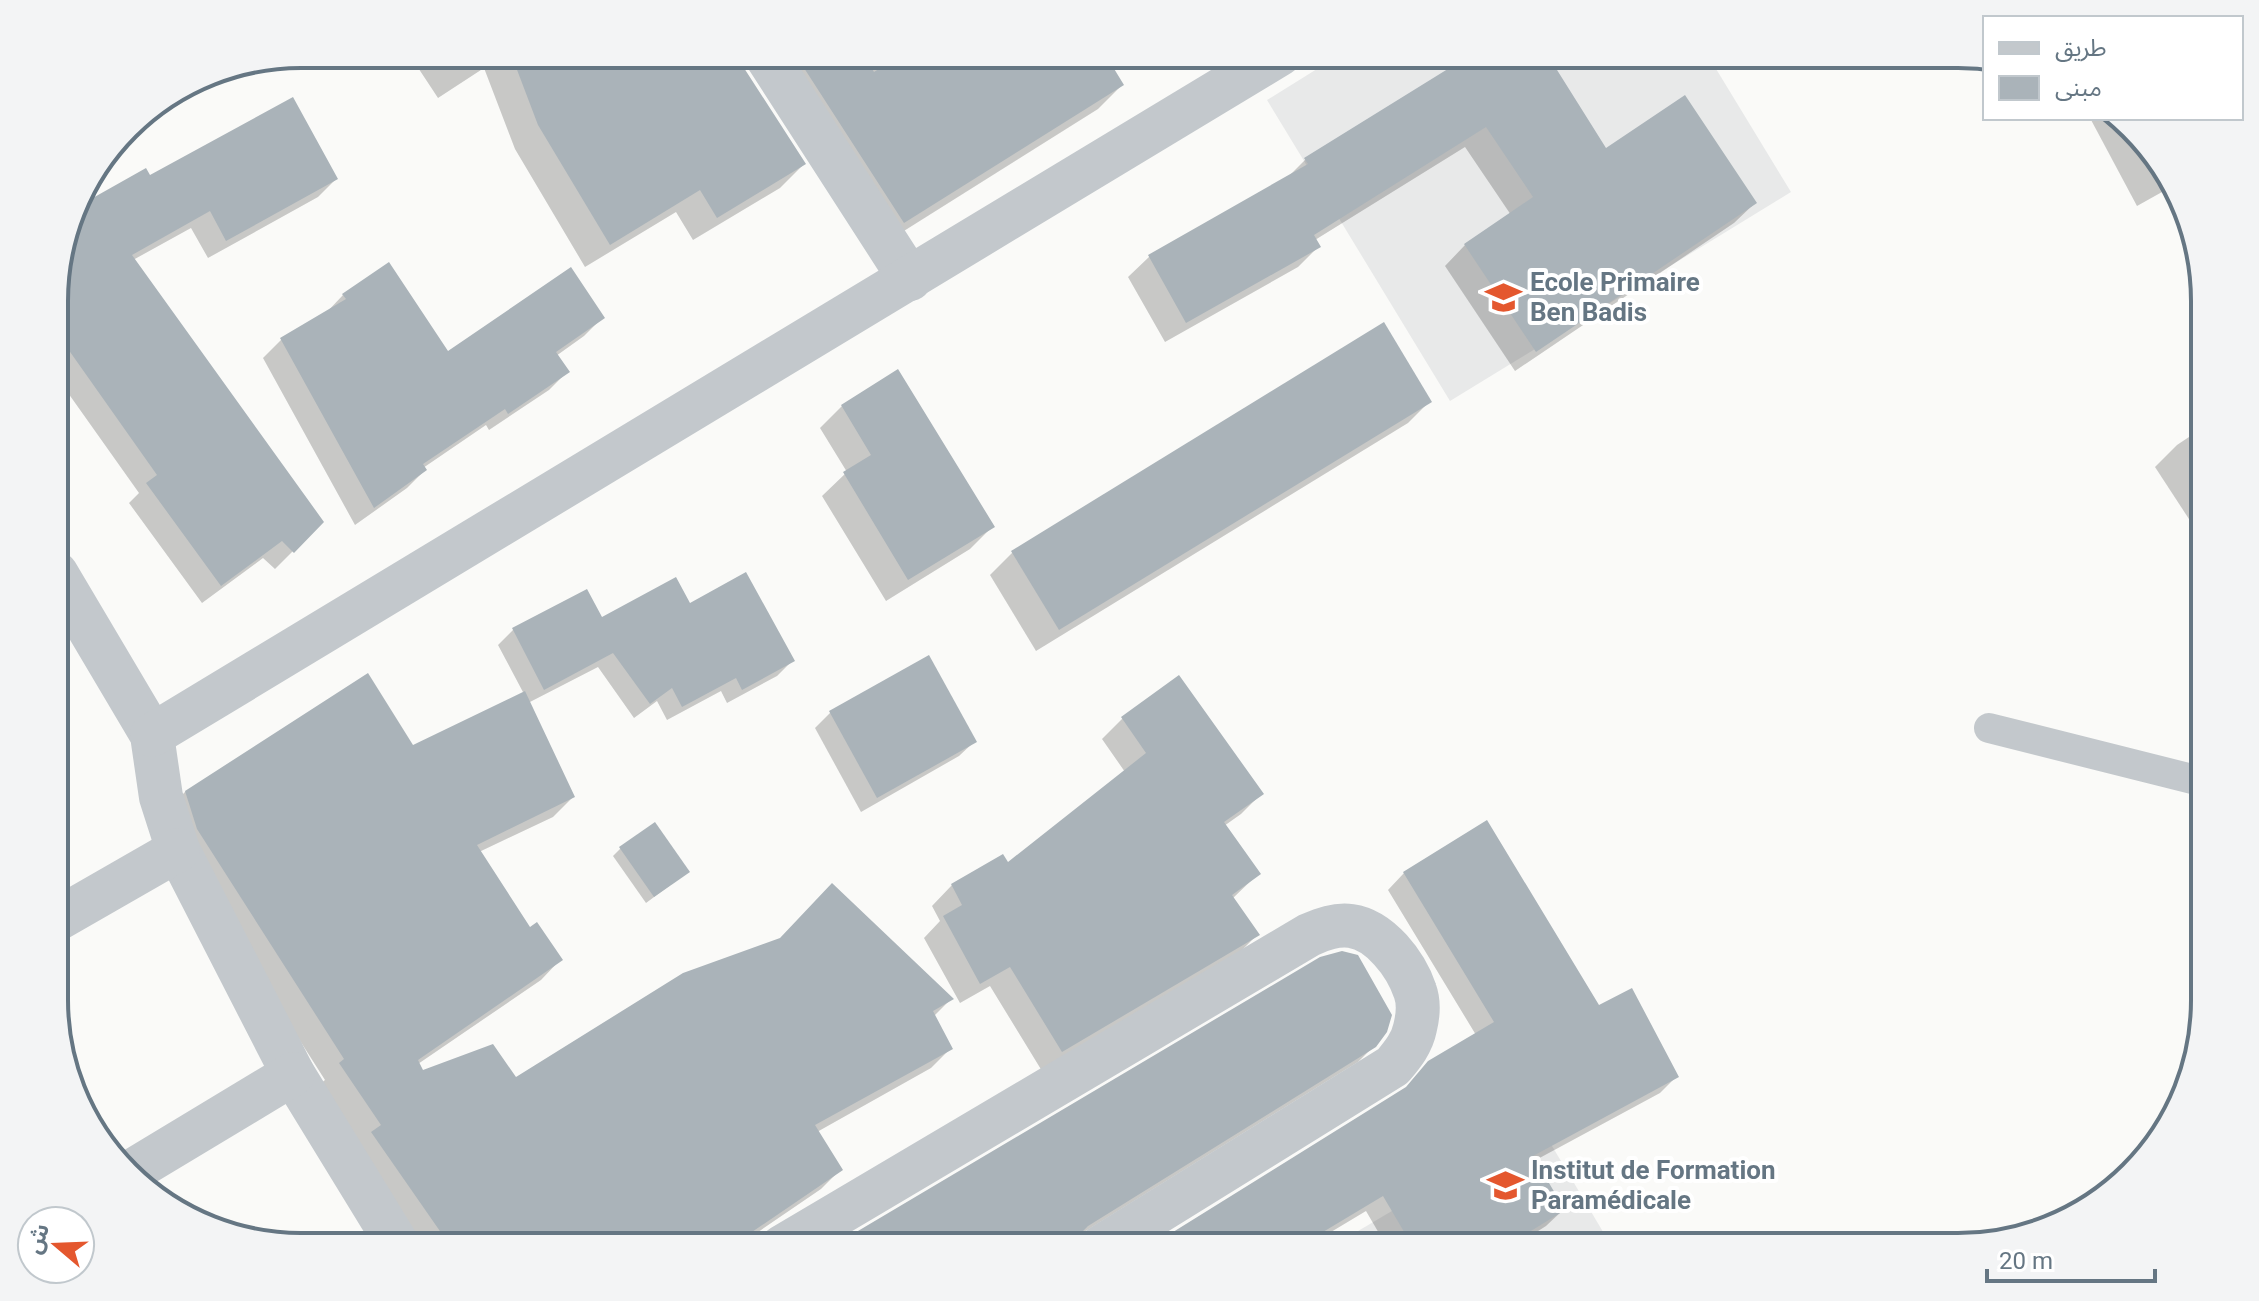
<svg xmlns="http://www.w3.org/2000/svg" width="2259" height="1301" viewBox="0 0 2259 1301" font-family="Roboto,'Noto Sans Arabic',sans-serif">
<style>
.built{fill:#e8e9e9}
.shadow{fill:#0003}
.building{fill:#aab3b9}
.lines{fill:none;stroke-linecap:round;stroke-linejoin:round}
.lane{stroke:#c3c8cc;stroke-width:30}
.street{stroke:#c3c8cc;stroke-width:44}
.labels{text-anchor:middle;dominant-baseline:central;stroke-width:8;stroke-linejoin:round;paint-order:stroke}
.poi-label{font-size:26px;font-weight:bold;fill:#657683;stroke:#fff;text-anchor:start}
.rim{fill:none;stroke:#657683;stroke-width:4}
</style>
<rect width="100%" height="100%" fill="#fafaf8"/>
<g class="built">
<path d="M1341 54H1707L1791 192 1450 401 1267 100Z"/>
<path d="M1539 1124 1612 1247H1331Z"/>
</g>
<g class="shadow">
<path d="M331 54H354L338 65Z"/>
<path d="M409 54H739L742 68 804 164 780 188 693 240 676 212 585 267 515 149 484 68 438 98Z"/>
<path d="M749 54H1102L1122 85 1098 109 880 246Z"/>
<path d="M1475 54 1605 151 1755 203 1734 223 1515 371 1445 266 1465 245 1511 215 1465 147 1315 240 1318 247 1298 267 1165 342 1128 277 1149 257 1287 178 1306 159Z"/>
<path d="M2090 118H2114L2164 164 2171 187 2137 206Z"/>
<path d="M145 171 149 178 336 179 318 197 208 258 191 228 133 260 293 551 275 569 263 558 202 603 129 503 139 493 56 376V269L74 211Z"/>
<path d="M343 295 448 354 602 318 584 336 556 356 567 372 549 390 489 430 486 425 423 468 425 470 407 488 355 525 263 358 281 340 325 314Z"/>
<path d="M898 372 992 527 970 549 886 601 822 496 847 472 820 428 842 406Z"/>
<path d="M1430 401 1408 423 1036 651 990 575 1012 553Z"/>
<path d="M2204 427V542L2155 467 2177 445Z"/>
<path d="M689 606 792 661 777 676 727 703 721 691 667 720 657 701 634 718 598 667 528 703 573 797 553 817 479 852 529 930 560 960 541 980 418 1064 422 1072 515 1080 951 999 933 1017 951 1048 931 1068 817 1132 841 1169 821 1189 736 1247H418L320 1084 325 1080 178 849 166 811 186 791 413 747 524 694 498 645 513 630 601 620Z"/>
<path d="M928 658 975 741 959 756 861 812 815 728 830 713Z"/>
<path d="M1179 678 1261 794 1241 814 1224 826 1258 874 1232 899 1257 935 1237 955 1042 1071 990 986 960 1003 924 938 940 921 932 906 952 885 1007 865 1125 772 1102 739 1122 719Z"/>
<path d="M621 848 688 872 646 903 613 856Z"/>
<path d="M1404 873 1598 1008 1677 1076 1660 1093 1534 1161 1563 1210 1546 1226 1521 1242 1524 1247H1387L1366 1211 1306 1247H1153L1401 1093 1476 1035 1388 890Z"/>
<path d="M1376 1044 1358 1062 1076 1237 840 1247Z"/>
</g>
<g class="building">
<path d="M511 54H740L744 68 806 164 717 218 700 190 610 245 538 125Z"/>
<path d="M795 54H863L874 72 902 54H1105L1124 85 904 223Z"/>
<path d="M1472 54H1547L1606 148 1685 95 1757 203 1536 352 1464 244 1533 197 1486 127 1314 235 1321 247 1186 323 1148 255 1308 164 1304 158Z"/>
<path d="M293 97 338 179 226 241 210 211 132 255 324 522 294 553 282 541 221 586 146 483 157 475 56 332V269L75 208 146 168 150 175Z"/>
<path d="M389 262 448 351 571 267 605 318 556 352 570 372 508 414 505 409 423 464 427 470 374 508 280 338 346 299 342 294Z"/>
<path d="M1384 322 1432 402 1059 630 1011 551Z"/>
<path d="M898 369 995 527 908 580 843 472 871 455 841 405Z"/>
<path d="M746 572 795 661 742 690 736 678 682 707 672 688 650 704 613 653 544 690 512 628 587 589 602 617 676 577 690 603Z"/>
<path d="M929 655 977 742 877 798 829 711Z"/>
<path d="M368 673 413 745 525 691 575 797 477 845 530 927 537 922 563 960 418 1060 423 1070 493 1044 516 1077 683 973 780 938 832 883 954 999 933 1011 953 1049 815 1125 843 1170 730 1247H451L371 1132 381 1125 339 1063 344 1059 197 829 185 791Z"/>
<path d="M1179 675 1264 794 1224 822 1261 874 1232 895 1260 935 1062 1052 1010 967 980 984 943 916 962 905 951 884 1003 854 1008 862 1146 753 1121 717Z"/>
<path d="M1487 820 1599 1005 1632 988 1679 1077 1533 1156 1565 1210 1505 1247H1413L1383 1196 1298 1247H1149L1406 1087 1428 1061 1494 1022 1403 872Z"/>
<path d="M655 822 690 872 654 897 619 847Z"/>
<path d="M1342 951 1358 955 1392 1015 1387 1032 1376 1047 1088 1226 1079 1235 1076 1247H831L1320 957Z"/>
</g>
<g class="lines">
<path class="lane" d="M1989 728 2204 782"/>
<g class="street">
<path d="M765 54 910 279"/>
<path d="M56 573 152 735 161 797 178 850 293 1074 399 1247"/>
<path d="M152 735 1280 54"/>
<path d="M56 920 178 850"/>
<path d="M132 1171 293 1074"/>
<path d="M782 1247 1309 935C1323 929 1336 924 1351 926 1380 930 1406 964 1415 991 1419 1002 1418 1016 1415 1028 1412 1043 1403 1054 1393 1066L1101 1247"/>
</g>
</g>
<defs>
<symbol id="school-bare" viewBox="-9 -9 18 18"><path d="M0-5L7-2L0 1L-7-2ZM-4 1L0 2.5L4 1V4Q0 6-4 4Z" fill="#e4572e" stroke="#fff" stroke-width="2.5" paint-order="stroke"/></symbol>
<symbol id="university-bare" viewBox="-9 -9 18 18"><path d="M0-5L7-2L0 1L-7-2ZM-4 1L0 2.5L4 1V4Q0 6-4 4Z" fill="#e4572e" stroke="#fff" stroke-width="2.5" paint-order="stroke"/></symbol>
</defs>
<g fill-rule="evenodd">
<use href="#school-bare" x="1478" y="272" width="51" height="51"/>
<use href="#university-bare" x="1480" y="1160" width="51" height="51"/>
</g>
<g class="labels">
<g class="poi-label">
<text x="1530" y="282">Ecole Primaire<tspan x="1530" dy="30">Ben Badis</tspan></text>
<text x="1531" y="1170">Institut de Formation<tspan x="1531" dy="30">Paramédicale</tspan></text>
</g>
</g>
<path d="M0 0H2259V1301H0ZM301 68H1958A233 233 0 0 1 2191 301V1000A233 233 0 0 1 1958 1233H301A233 233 0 0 1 68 1000V301A233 233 0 0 1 301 68Z" fill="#f3f4f5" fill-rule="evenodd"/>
<path class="rim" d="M301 68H1958A233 233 0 0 1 2191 301V1000A233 233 0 0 1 1958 1233H301A233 233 0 0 1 68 1000V301A233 233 0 0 1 301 68Z"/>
<rect x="1983" y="16" width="260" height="104" fill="#ffffff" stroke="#c1c8cd" stroke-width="2"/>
<rect x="1999" y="42" width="40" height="12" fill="#c3c8cc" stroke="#c1c8cd" stroke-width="2"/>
<text x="2055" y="56" font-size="24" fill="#657683">طريق</text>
<rect x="1999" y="76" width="40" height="24" fill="#aab3b9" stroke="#c1c8cd" stroke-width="2"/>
<text x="2055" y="96" font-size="24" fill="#657683">مبنى</text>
<g transform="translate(56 1245) rotate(289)"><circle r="38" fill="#ffffff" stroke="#c1c8cd" stroke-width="2"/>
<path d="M0-6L14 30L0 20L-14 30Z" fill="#e4572e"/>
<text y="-12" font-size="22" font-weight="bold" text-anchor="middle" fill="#657683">ش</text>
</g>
<path d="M1987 1269v12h168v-12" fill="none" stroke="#657683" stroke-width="4"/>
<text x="1999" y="1269" font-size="24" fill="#657683" stroke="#ffffff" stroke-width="6" paint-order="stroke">20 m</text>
</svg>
